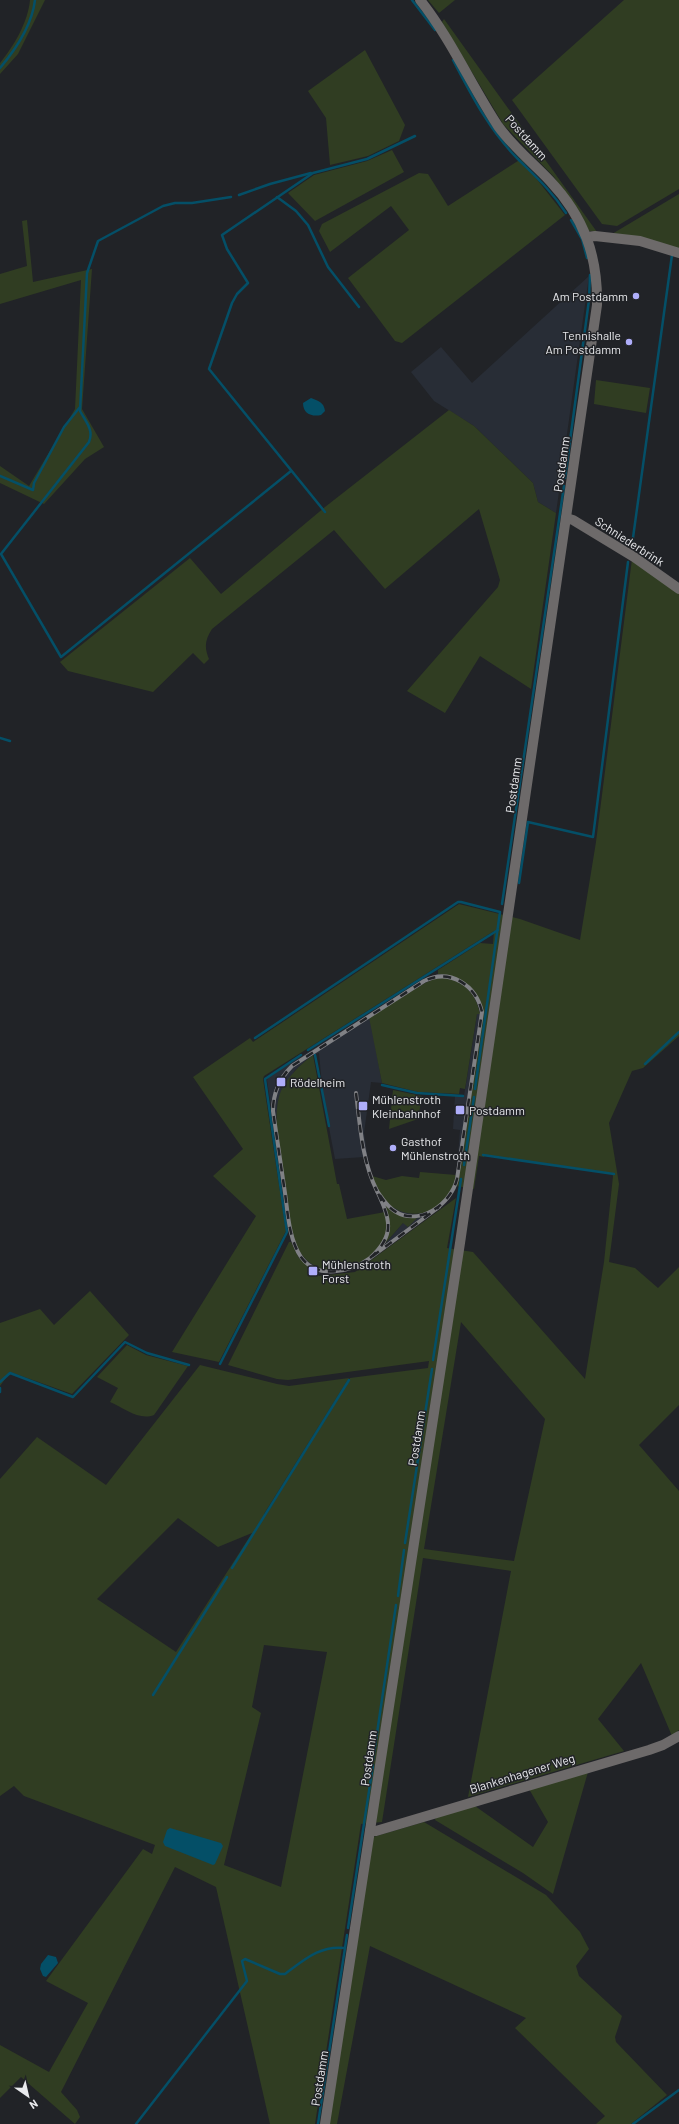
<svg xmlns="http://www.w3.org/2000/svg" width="679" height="2124" viewBox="0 0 679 2124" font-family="Barlow,sans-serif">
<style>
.built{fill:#282d36;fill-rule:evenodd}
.green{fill:#303d22;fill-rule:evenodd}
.water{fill:#044f67}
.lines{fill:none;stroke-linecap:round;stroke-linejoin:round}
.stream{stroke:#044f67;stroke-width:2.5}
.minor{stroke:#6d6a6a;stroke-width:10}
.rail-casing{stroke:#808185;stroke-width:4}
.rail{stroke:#212327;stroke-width:2.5;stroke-dasharray:8;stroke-linecap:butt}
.poi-dot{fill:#afaefa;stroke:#212327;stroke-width:1.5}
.labels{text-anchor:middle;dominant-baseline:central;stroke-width:3;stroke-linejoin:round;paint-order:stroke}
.street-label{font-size:12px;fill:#e9eaed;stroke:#212327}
.poi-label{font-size:12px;fill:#e9eaed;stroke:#212327;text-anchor:start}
</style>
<rect width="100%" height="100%" fill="#212327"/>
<g class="built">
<path d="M589 276 556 513 538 502 533 483 474 426 434 401 411 372 441 347 472 383Z"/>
<path d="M438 974 458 978 469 984 479 997 483 1013 460 1169 457 1168 460 1130 453 1129 455 1096H464L477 1014H480L476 1000 470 991 462 984 450 978 429 980 370 1017 382 1083 371 1082 364 1133 369 1166H367L364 1157 335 1159 323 1096 319 1053 313 1055 295 1070 278 1101 276 1124 294 1241 302 1256 321 1269 333 1270 352 1267 369 1257 382 1242 387 1226 386 1217 370 1177 372 1176 373 1181 413 1215 430 1210 442 1202 451 1190 456 1173H459L455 1191 445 1204 360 1267 339 1272 321 1271 320 1274 307 1273 309 1267 299 1258 290 1236 267 1080 269 1077 422 980ZM386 1205 398 1215 418 1217 403 1223 384 1245 390 1227Z"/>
</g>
<g class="green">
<path d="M30 0H45L18 54 0 74V63C14 46 28 22 30 0Z"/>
<path d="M428 0H455L439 13Z"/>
<path d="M624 0H679V189L617 226 602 224 512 100Z"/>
<path d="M444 19 597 232 589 231 554 177 503 124 442 22Z"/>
<path d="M365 50 405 125 399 141 368 156 330 165 326 118 308 91Z"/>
<path d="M392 150 404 172 315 221 288 193 314 175 367 161Z"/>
<path d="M521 159 565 215 402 343 395 341 348 278 409 230 391 206 330 252 319 231 322 224 419 173 428 174 448 206Z"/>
<path d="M679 194V249L612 234Z"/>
<path d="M27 220 33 282 92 269 82 409 104 447 85 459 44 504 0 483V466L29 486 75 409 81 280 0 304V274L27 266 22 221Z"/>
<path d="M596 380 650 388 646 413 594 404Z"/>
<path d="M449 410 474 426 533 483 538 502 556 513 531 689 480 656 445 713 407 691 498 587 500 580 479 509 385 589 334 530 212 629C205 640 204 647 209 659L204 664 193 653 153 692 68 671 60 662 190 558 221 594 325 507Z"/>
<path d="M632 559 679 592V1036L643 1068 632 1071 609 1123 619 1184 609 1262 635 1268 658 1288 679 1267V1405L639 1445 679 1491V1730L672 1736 641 1663 598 1719 624 1751 468 1797 511 1571 423 1558 382 1822 361 1824 315 2124H270L216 1887 175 1867 61 2092 77 2110 80 2117 75 2124 21 2077 0 2098V2045L49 2072 88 2003 46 1981 143 1849 152 1854 155 1845 24 1796 14 1786 0 1796V1479L37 1437 106 1485 200 1365 277 1384 289 1386 349 1378 264 1514 266 1515 350 1378 428 1368 429 1361 288 1380 277 1379 228 1365 289 1242H291L299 1258 309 1267 307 1273 318 1274 319 1276 355 1272 456 1198 447 1248 473 1252 585 1379 604 1262 613 1176 612 1173 485 1155 484 1157 479 1156 474 1189 456 1186 483 1013C479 988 462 976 438 974V970L480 943 493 944 494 931 264 1076 263 1079 286 1231 219 1362 172 1352 256 1216 213 1176 243 1149 193 1077 250 1038 253 1042 459 904 520 919 580 940 596 842ZM461 1322 545 1419 514 1561 424 1549ZM178 1518 218 1547 252 1533 176 1652 97 1599ZM264 1645 327 1652 281 1887 224 1865 261 1713 252 1707Z"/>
<path d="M439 977C461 978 476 992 480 1014H477L465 1089 460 1088 459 1094 418 1092 382 1083 369 1017 425 983Z"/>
<path d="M313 1055 337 1184H339L347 1219 385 1212C401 1263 311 1301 293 1236 287 1201 268 1120 281 1091 288 1076 300 1065 313 1055Z"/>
<path d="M393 1090 422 1096 418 1119 389 1129Z"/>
<path d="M420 1172 456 1175C449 1225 385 1228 372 1176L386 1180 402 1176 419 1178Z"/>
<path d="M385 1204 398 1215 418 1217 408 1227 403 1223 382 1247C392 1232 390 1220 385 1204Z"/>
<path d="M90 1291 129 1335 72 1394 10 1372 0 1386V1323L40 1309 54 1325Z"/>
<path d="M127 1345 146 1355 188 1366 154 1415C139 1421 124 1408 110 1402L118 1388 97 1377Z"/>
<path d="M588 1772 553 1894 523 1873 435 1820 436 1817 475 1806 533 1847 548 1822 529 1789Z"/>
<path d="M424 1822 546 1895 580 1932 589 1949 576 1966 579 1976 622 2016 615 2037 616 2042 667 2095 631 2124H596L605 2116 515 2028 526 2018 370 1946 337 2124H329L373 1837Z"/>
</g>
<g class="water">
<path d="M311 398C318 401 324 402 325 411L321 415C312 417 303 414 303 403Z"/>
<path d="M170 1828 221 1843 223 1846 215 1864 213 1865 165 1846 163 1842 167 1830Z"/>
<path d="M48 1955 56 1957 58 1963 46 1977 43 1976 40 1969 41 1964Z"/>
</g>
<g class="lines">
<g class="stream">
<path d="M412 0 435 30"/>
<path d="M453 60C471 94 489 130 517 158 535 176 552 191 566 213"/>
<path d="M0 68C16 49 32 25 35 0"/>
<path d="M239 195 270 184 311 173"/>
<path d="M231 197 192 203H175L163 206 98 241 87 273 80 411C86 422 94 430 89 442L1 554 61 657 291 471"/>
<path d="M277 197 296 211 308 225 328 267 359 307"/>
<path d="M571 220 582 239 587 258"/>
<path d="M0 476 33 490 34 483 64 427 80 407"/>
<path d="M565 478 589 300 590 275"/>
<path d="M325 512 209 369 232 303 237 294 248 283 227 249 222 235 313 173 367 159 415 136"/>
<path d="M632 545 672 255"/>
<path d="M0 738 10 741"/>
<path d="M519 883 528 822 593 837 628 562"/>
<path d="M502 904 564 486"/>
<path d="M255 1038 458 902H461L500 912 475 1089"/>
<path d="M308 1050 498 930"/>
<path d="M315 1055 329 1126"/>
<path d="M645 1064 679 1032"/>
<path d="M382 1085 417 1093 463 1096"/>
<path d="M483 1155 614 1174"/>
<path d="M464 1165 474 1097"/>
<path d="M433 1360 461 1179"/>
<path d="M220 1364 287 1232 265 1079 301 1055"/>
<path d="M0 1382 10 1373 73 1397 125 1342 147 1353 189 1365"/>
<path d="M0 1388V1392"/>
<path d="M405 1543 432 1369"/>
<path d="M232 1568 349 1380"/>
<path d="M398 1596 404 1550"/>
<path d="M153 1695 227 1577"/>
<path d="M373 1760 396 1605"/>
<path d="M348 1928 373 1765"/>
<path d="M136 2124 247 1981 242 1961 245 1959 280 1974H285C304 1960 320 1945 345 1948"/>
<path d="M318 2124 347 1935"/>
<path d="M633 2124 679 2090"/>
</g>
<g class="minor">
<path d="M588 237 595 236 640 241 679 253"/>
<path d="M566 518 573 520 634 557 679 589"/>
<path d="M370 1831H376L649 1750 663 1745 679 1736"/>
<path d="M325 2124 460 1243 597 305C598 256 584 217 550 181 533 163 513 147 498 126 471 85 451 39 420 0"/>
</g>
<defs>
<g id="rail">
<path d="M356 1093C360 1125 362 1161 377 1191"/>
<path d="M370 1258C396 1235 390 1219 377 1191 382 1198 387 1207 396 1212 420 1226 451 1204 457 1179L482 1012C476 985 450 968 424 981L292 1066C279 1079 273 1093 273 1111 277 1139 281 1166 285 1193 288 1215 289 1239 301 1257 317 1280 351 1272 370 1258L439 1207"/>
</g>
</defs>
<use href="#rail" class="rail-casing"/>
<use href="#rail" class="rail"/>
</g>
<g class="poi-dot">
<circle cx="636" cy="296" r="4"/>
<circle cx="629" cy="342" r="4"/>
<rect x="276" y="1077" width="10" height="10" rx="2"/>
<rect x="358" y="1101" width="10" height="10" rx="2"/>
<rect x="455" y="1105" width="10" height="10" rx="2"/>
<circle cx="393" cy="1148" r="4"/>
<rect x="308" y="1266" width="10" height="10" rx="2"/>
</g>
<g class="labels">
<g class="street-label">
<text transform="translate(527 137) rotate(48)">Postdamm</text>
<text transform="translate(561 464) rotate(-82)">Postdamm</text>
<text transform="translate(630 541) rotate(33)">Schniederbrink</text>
<text transform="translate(513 785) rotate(-82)">Postdamm</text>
<text transform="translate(416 1438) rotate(-81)">Postdamm</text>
<text transform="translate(368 1758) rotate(-82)">Postdamm</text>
<text transform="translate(522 1773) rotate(-17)">Blankenhagener Weg</text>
<text transform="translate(319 2078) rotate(-81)">Postdamm</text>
</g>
<g class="poi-label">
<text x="628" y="296" text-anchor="end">Am Postdamm</text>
<text x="621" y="335" text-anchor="end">Tennishalle<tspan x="621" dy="14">Am Postdamm</tspan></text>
<text x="290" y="1082">Rödelheim</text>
<text x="372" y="1099">Mühlenstroth<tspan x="372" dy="14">Kleinbahnhof</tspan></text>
<text x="469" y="1110">Postdamm</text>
<text x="401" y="1141">Gasthof<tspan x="401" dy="14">Mühlenstroth</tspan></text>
<text x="322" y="1264">Mühlenstroth<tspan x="322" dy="14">Forst</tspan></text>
</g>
</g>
<g transform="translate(28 2096) rotate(146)" stroke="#212327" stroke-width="3" paint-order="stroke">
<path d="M0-3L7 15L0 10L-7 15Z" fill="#e9eaed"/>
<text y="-6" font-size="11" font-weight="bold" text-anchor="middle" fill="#e9eaed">N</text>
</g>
</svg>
